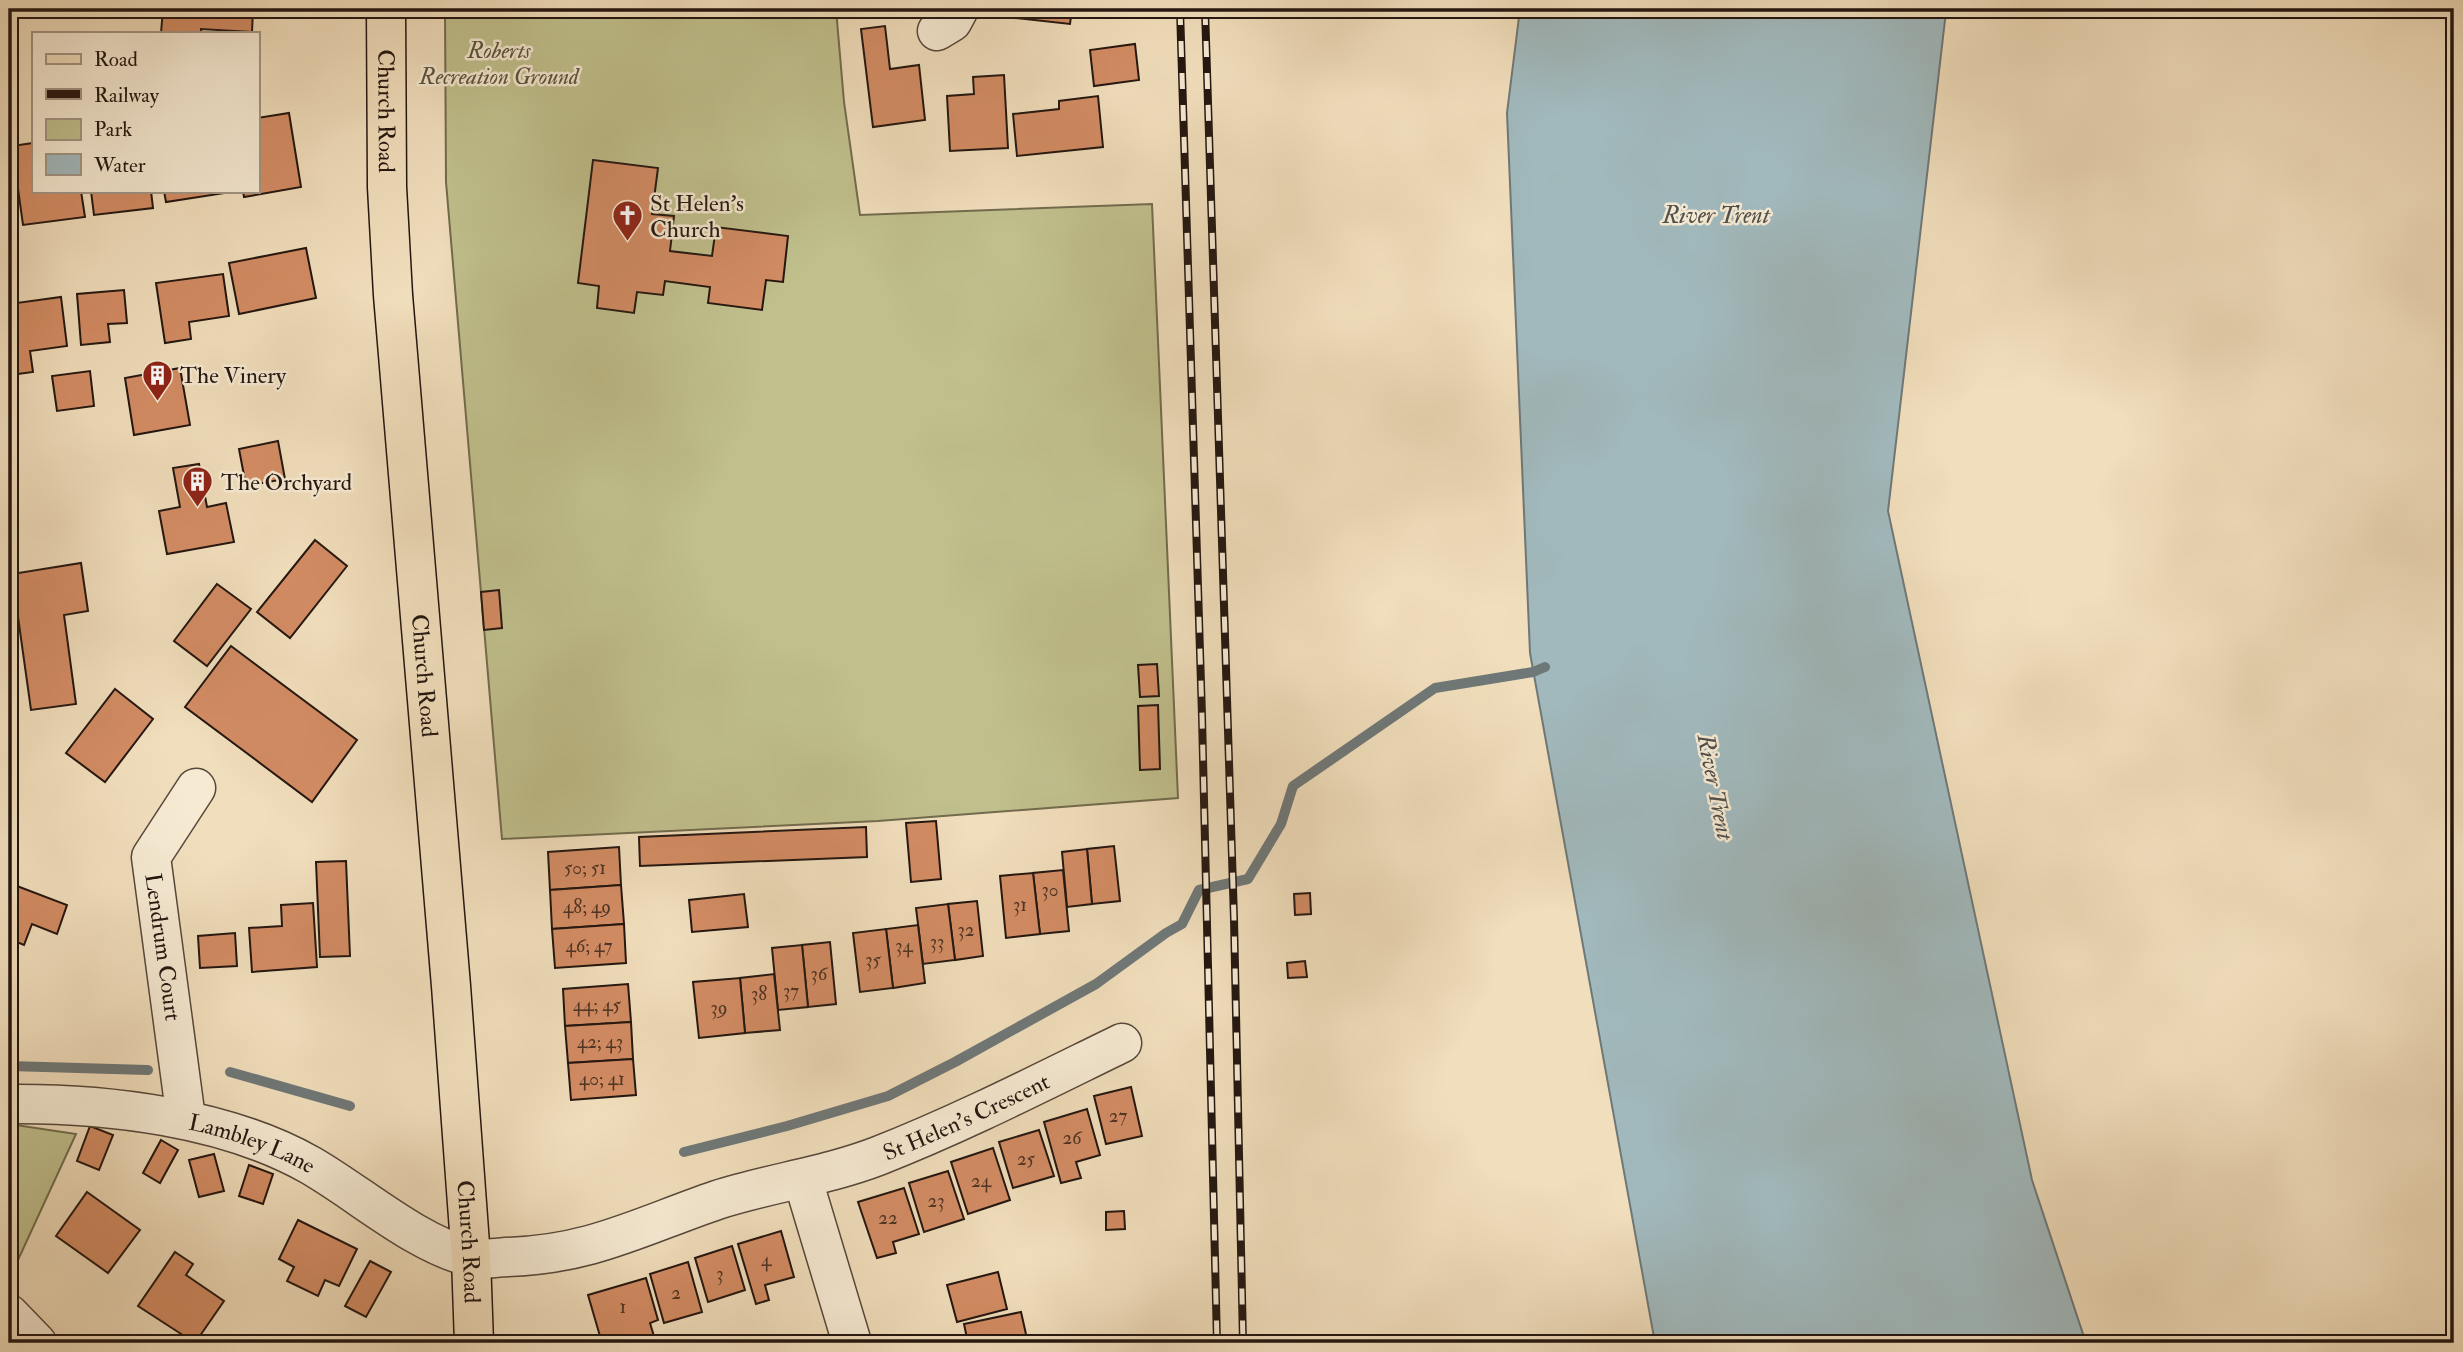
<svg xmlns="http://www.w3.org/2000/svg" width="2463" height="1352" viewBox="0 0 2463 1352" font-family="'IM FELL Double Pica',serif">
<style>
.green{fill:#c0c08d;stroke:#726b4e;stroke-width:2}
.water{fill:#a1b9bd;stroke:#6f7878;stroke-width:2}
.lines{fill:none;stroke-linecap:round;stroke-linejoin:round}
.stream{stroke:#6f7878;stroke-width:10}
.building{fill:#d38c64;stroke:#231610;stroke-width:2}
.minor-casing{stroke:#56483b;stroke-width:41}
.major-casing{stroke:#231610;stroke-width:41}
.minor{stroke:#f6ead3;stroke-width:38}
.major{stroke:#f1debc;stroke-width:38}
.rail-casing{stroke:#231610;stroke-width:8}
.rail{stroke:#f6ead3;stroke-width:5;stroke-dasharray:16;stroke-linecap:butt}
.labels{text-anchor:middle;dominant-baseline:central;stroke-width:5;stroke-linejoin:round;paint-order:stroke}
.number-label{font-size:19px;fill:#4f3425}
.park-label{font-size:23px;font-style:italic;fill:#5a523c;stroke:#f6ead3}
.street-label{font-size:23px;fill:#231610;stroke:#f6ead3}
.poi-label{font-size:23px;fill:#231610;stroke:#f6ead3;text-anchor:start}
.water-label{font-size:24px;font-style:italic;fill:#4f4f4d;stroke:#f6ead3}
</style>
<rect width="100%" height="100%" fill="#f1debc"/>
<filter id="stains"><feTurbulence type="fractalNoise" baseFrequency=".00286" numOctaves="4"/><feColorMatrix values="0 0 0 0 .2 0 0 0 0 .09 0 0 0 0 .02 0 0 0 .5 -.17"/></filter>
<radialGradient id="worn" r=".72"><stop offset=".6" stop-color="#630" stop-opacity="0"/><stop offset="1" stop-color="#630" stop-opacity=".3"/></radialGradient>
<g class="green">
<path d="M445 9H836L844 102 860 215 1152 204 1178 798 878 821 502 839 446 182Z"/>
<path d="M9 1124 76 1134 18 1260 9 1247Z"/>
</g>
<path class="water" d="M1520 9H1949L1945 20 1888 511 2032 1180 2086 1343H1655L1530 653 1507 113Z"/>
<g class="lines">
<g class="stream">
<path d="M9 1066 148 1070"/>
<path d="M230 1072 350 1106"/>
<path d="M684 1152 787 1126 888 1096 955 1062 1096 984 1166 933 1182 924 1199 890 1248 879 1281 824 1293 786 1435 688 1533 672 1545 667"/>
</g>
</g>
<g class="building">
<path d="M163 9H253L252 32 201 29V33H161Z"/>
<path d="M1016 9H1072L1070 24 1015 18Z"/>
<path d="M885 26 890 69 919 65 925 120 873 127 861 29Z"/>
<path d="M1135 44 1139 80 1094 86 1090 50Z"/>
<path d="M1004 75 1008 148 950 151 947 96 974 94 973 77Z"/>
<path d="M1098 96 1103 147 1017 156 1013 114 1059 109V101Z"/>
<path d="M289 113 301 187 244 197 243 191H257V118Z"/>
<path d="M33 143V191H81L85 217 23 225 12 146Z"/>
<path d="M593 160 658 168 652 214 674 216 670 251 712 256 716 227 788 236 783 282 766 280 762 310 708 303 710 287 665 281 663 295 637 292 634 313 597 308 599 286 578 283Z"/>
<path d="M91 191H151L153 208 94 215Z"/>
<path d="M164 191H225V193L166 202Z"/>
<path d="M306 248 316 298 239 314 229 263Z"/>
<path d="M223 274 229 316 189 322 191 339 165 343 156 283Z"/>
<path d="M124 290 127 323 108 324 110 342 81 345 77 294Z"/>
<path d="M61 297 67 346 30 351 33 372 10 375 9 304Z"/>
<path d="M180 368 190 425 134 435 125 378Z"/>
<path d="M90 371 94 406 57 411 52 376Z"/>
<path d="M278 441 285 479 246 486 239 449Z"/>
<path d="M199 464 207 507 226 503 234 542 167 554 159 511 180 507 173 468Z"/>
<path d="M315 540 347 566 290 638 257 612Z"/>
<path d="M81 563 88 611 64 615 76 704 31 710 12 574Z"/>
<path d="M217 584 251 609 207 666 174 641Z"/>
<path d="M499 590 502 628 484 630 481 592Z"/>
<path d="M231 646 357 740 312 802 185 707Z"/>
<path d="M1157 664 1159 696 1140 697 1138 665Z"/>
<path d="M115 689 153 719 105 782 66 753Z"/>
<path d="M1158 705 1160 769 1140 770 1138 706Z"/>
<path d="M936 821 941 879 911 882 906 823Z"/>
<path d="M866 827 867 857 640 866 639 837Z"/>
<path d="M1114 846 1120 901 1092 904 1087 849Z"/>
<path d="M619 847 621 885 550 890 548 852Z"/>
<path d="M1087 849 1092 904 1067 907 1062 852Z"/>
<path d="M346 861 350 956 320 957 316 862Z"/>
<path d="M1063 870 1069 931 1040 934 1033 873Z"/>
<path d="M1033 873 1040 934 1006 938 1000 876Z"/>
<path d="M9 883 67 905 57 934 32 924 24 945 12 940 9 949Z"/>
<path d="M621 885 624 924 552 929 550 890Z"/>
<path d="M1310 893 1311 914 1295 915 1294 894Z"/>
<path d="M744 894 748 927 692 932 689 900Z"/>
<path d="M977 901 983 956 955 960 948 904Z"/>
<path d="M313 903 317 967 252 972 249 928 282 926 281 905Z"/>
<path d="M948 904 955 960 923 964 916 908Z"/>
<path d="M624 924 626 963 555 968 552 929Z"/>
<path d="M918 925 925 983 893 988 886 929Z"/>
<path d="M886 929 893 988 860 992 853 933Z"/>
<path d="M235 933 237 966 200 968 198 936Z"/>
<path d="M830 942 836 1004 808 1007 802 945Z"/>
<path d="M802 945 808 1007 778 1010 772 948Z"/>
<path d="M1305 961 1307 977 1288 978 1287 963Z"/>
<path d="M774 974 780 1030 745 1033 740 978Z"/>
<path d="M740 978 745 1033 699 1038 693 982Z"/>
<path d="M628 984 631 1022 565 1026 563 989Z"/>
<path d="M631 1022 633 1059 568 1063 565 1026Z"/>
<path d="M633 1059 636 1095 571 1100 568 1063Z"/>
<path d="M1131 1087 1142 1136 1106 1144 1094 1096Z"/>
<path d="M1087 1109 1100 1155 1076 1162 1081 1178 1061 1183 1044 1122Z"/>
<path d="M90 1126 113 1135 99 1170 77 1161Z"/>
<path d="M1039 1130 1054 1176 1013 1188 999 1142Z"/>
<path d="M161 1140 178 1150 160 1183 143 1173Z"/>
<path d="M993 1148 1010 1200 968 1214 951 1162Z"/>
<path d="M214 1154 224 1191 199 1197 189 1160Z"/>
<path d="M249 1165 273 1174 263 1204 239 1196Z"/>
<path d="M948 1171 964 1219 924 1232 909 1183Z"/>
<path d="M904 1188 919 1234 893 1242 896 1253 877 1258 858 1202Z"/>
<path d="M87 1192 140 1230 108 1273 56 1236Z"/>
<path d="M1124 1211 1125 1229 1106 1230V1212Z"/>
<path d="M298 1220 357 1249 339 1286 325 1280 318 1296 287 1281 294 1267 279 1259Z"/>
<path d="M781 1231 794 1277 765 1285 769 1300 756 1304 738 1244Z"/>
<path d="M732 1246 745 1290 708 1302 695 1258Z"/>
<path d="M175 1252 193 1264 186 1275 224 1301 195 1343 138 1306Z"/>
<path d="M370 1261 391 1272 366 1317 345 1306Z"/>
<path d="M688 1262 702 1312 664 1323 650 1274Z"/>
<path d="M998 1272 1007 1309 957 1322 947 1285Z"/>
<path d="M646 1278 658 1320 650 1323 656 1343H602L588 1295Z"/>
<path d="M1021 1312 1028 1343H968L964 1324Z"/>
</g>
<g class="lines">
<defs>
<g id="minor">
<path d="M937 31 952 22 959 9"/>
<path id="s1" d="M9 1104C106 1103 225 1117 310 1165 359 1193 416 1244 470 1257 480 1260 495 1258 506 1257 590 1255 641 1226 717 1200 770 1183 826 1176 878 1156 962 1123 1042 1082 1122 1043"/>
<path d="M186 1119 151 857 196 788"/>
<path d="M803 1180 852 1343"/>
<path d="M9 1314 37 1343"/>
</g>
<g id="major">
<path id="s2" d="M386 9 387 187 393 295 451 986 471 1258 474 1343"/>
</g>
</defs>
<use href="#minor" class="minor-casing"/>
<use href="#major" class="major-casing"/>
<use href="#minor" class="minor"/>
<use href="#major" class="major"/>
<defs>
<g id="rail">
<path d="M1180 9 1202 716 1217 1343"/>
<path d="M1205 9 1234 919 1243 1343"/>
</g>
</defs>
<use href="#rail" class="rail-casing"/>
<use href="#rail" class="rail"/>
</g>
<defs>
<symbol id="church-pin" viewBox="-11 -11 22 30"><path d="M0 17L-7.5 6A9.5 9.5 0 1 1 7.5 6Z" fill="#8f2418" stroke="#f6ead3"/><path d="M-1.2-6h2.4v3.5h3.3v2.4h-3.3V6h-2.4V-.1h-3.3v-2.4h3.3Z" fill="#fff"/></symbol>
<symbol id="building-pin" viewBox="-11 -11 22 30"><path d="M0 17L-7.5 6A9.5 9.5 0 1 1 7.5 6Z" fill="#8f2418" stroke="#f6ead3"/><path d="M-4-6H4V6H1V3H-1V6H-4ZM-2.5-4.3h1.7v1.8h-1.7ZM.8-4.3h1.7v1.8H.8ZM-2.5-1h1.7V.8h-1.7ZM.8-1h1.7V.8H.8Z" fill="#fff"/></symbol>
</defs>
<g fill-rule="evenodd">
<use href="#church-pin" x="610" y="198" width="35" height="47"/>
<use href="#building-pin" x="140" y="358" width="35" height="47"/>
<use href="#building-pin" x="180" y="464" width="35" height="47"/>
</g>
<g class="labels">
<g class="number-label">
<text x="585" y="868">50; 51</text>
<text x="1050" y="890">30</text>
<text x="1020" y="905">31</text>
<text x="587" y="907">48; 49</text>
<text x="966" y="930">32</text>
<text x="937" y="942">33</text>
<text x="589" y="946">46; 47</text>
<text x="904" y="946">34</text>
<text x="873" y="960">35</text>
<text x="819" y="974">36</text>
<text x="791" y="991">37</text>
<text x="759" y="994">38</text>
<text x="597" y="1005">44; 45</text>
<text x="719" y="1008">39</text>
<text x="600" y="1042">42; 43</text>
<text x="602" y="1079">40; 41</text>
<text x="1118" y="1116">27</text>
<text x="1072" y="1138">26</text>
<text x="1026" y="1159">25</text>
<text x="981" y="1181">24</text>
<text x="936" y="1201">23</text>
<text x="888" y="1218">22</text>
<text x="766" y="1260">4</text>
<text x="720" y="1274">3</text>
<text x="676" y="1293">2</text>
<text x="623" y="1307">1</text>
</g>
<g class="park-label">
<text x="499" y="50">Roberts<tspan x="499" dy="26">Recreation Ground</tspan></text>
</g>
<g class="street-label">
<text stroke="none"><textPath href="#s2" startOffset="102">Church Road</textPath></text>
<text stroke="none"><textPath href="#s2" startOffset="668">Church Road</textPath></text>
<text transform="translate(163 947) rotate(82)">Lendrum Court</text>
<text stroke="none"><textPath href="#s1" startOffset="1015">St Helen's Crescent</textPath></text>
<text stroke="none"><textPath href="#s1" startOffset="248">Lambley Lane</textPath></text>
<text stroke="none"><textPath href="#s2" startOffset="1236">Church Road</textPath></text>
</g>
<g class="poi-label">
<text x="650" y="203">St Helen's<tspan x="650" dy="26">Church</tspan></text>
<text x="180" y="375">The Vinery</text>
<text x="221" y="482">The Orchyard</text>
</g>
<g class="water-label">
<text x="1716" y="215">River Trent</text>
<text transform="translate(1715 787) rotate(79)">River Trent</text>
</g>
</g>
<rect width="2463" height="1352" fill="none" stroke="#f1debc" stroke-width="35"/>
<rect x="10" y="10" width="2442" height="1331" fill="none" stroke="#231610" stroke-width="3.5"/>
<rect x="18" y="18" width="2428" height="1317" fill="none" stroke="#231610" stroke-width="2"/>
<rect x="32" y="32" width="228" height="161" fill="#f6ead3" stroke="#a29585" stroke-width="2"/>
<rect x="46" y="54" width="35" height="10" fill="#f1debc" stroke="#a29585" stroke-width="2"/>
<text x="94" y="66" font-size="21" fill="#231610">Road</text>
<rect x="46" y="89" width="35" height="10" fill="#231610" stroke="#a29585" stroke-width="2"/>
<text x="94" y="102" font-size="21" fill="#231610">Railway</text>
<rect x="46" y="119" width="35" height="21" fill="#c0c08d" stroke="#a29585" stroke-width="2"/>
<text x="94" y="136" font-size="21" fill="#231610">Park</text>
<rect x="46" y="154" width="35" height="21" fill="#a1b9bd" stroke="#a29585" stroke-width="2"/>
<text x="94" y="172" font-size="21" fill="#231610">Water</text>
<rect width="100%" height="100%" filter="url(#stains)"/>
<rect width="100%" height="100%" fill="url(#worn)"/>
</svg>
